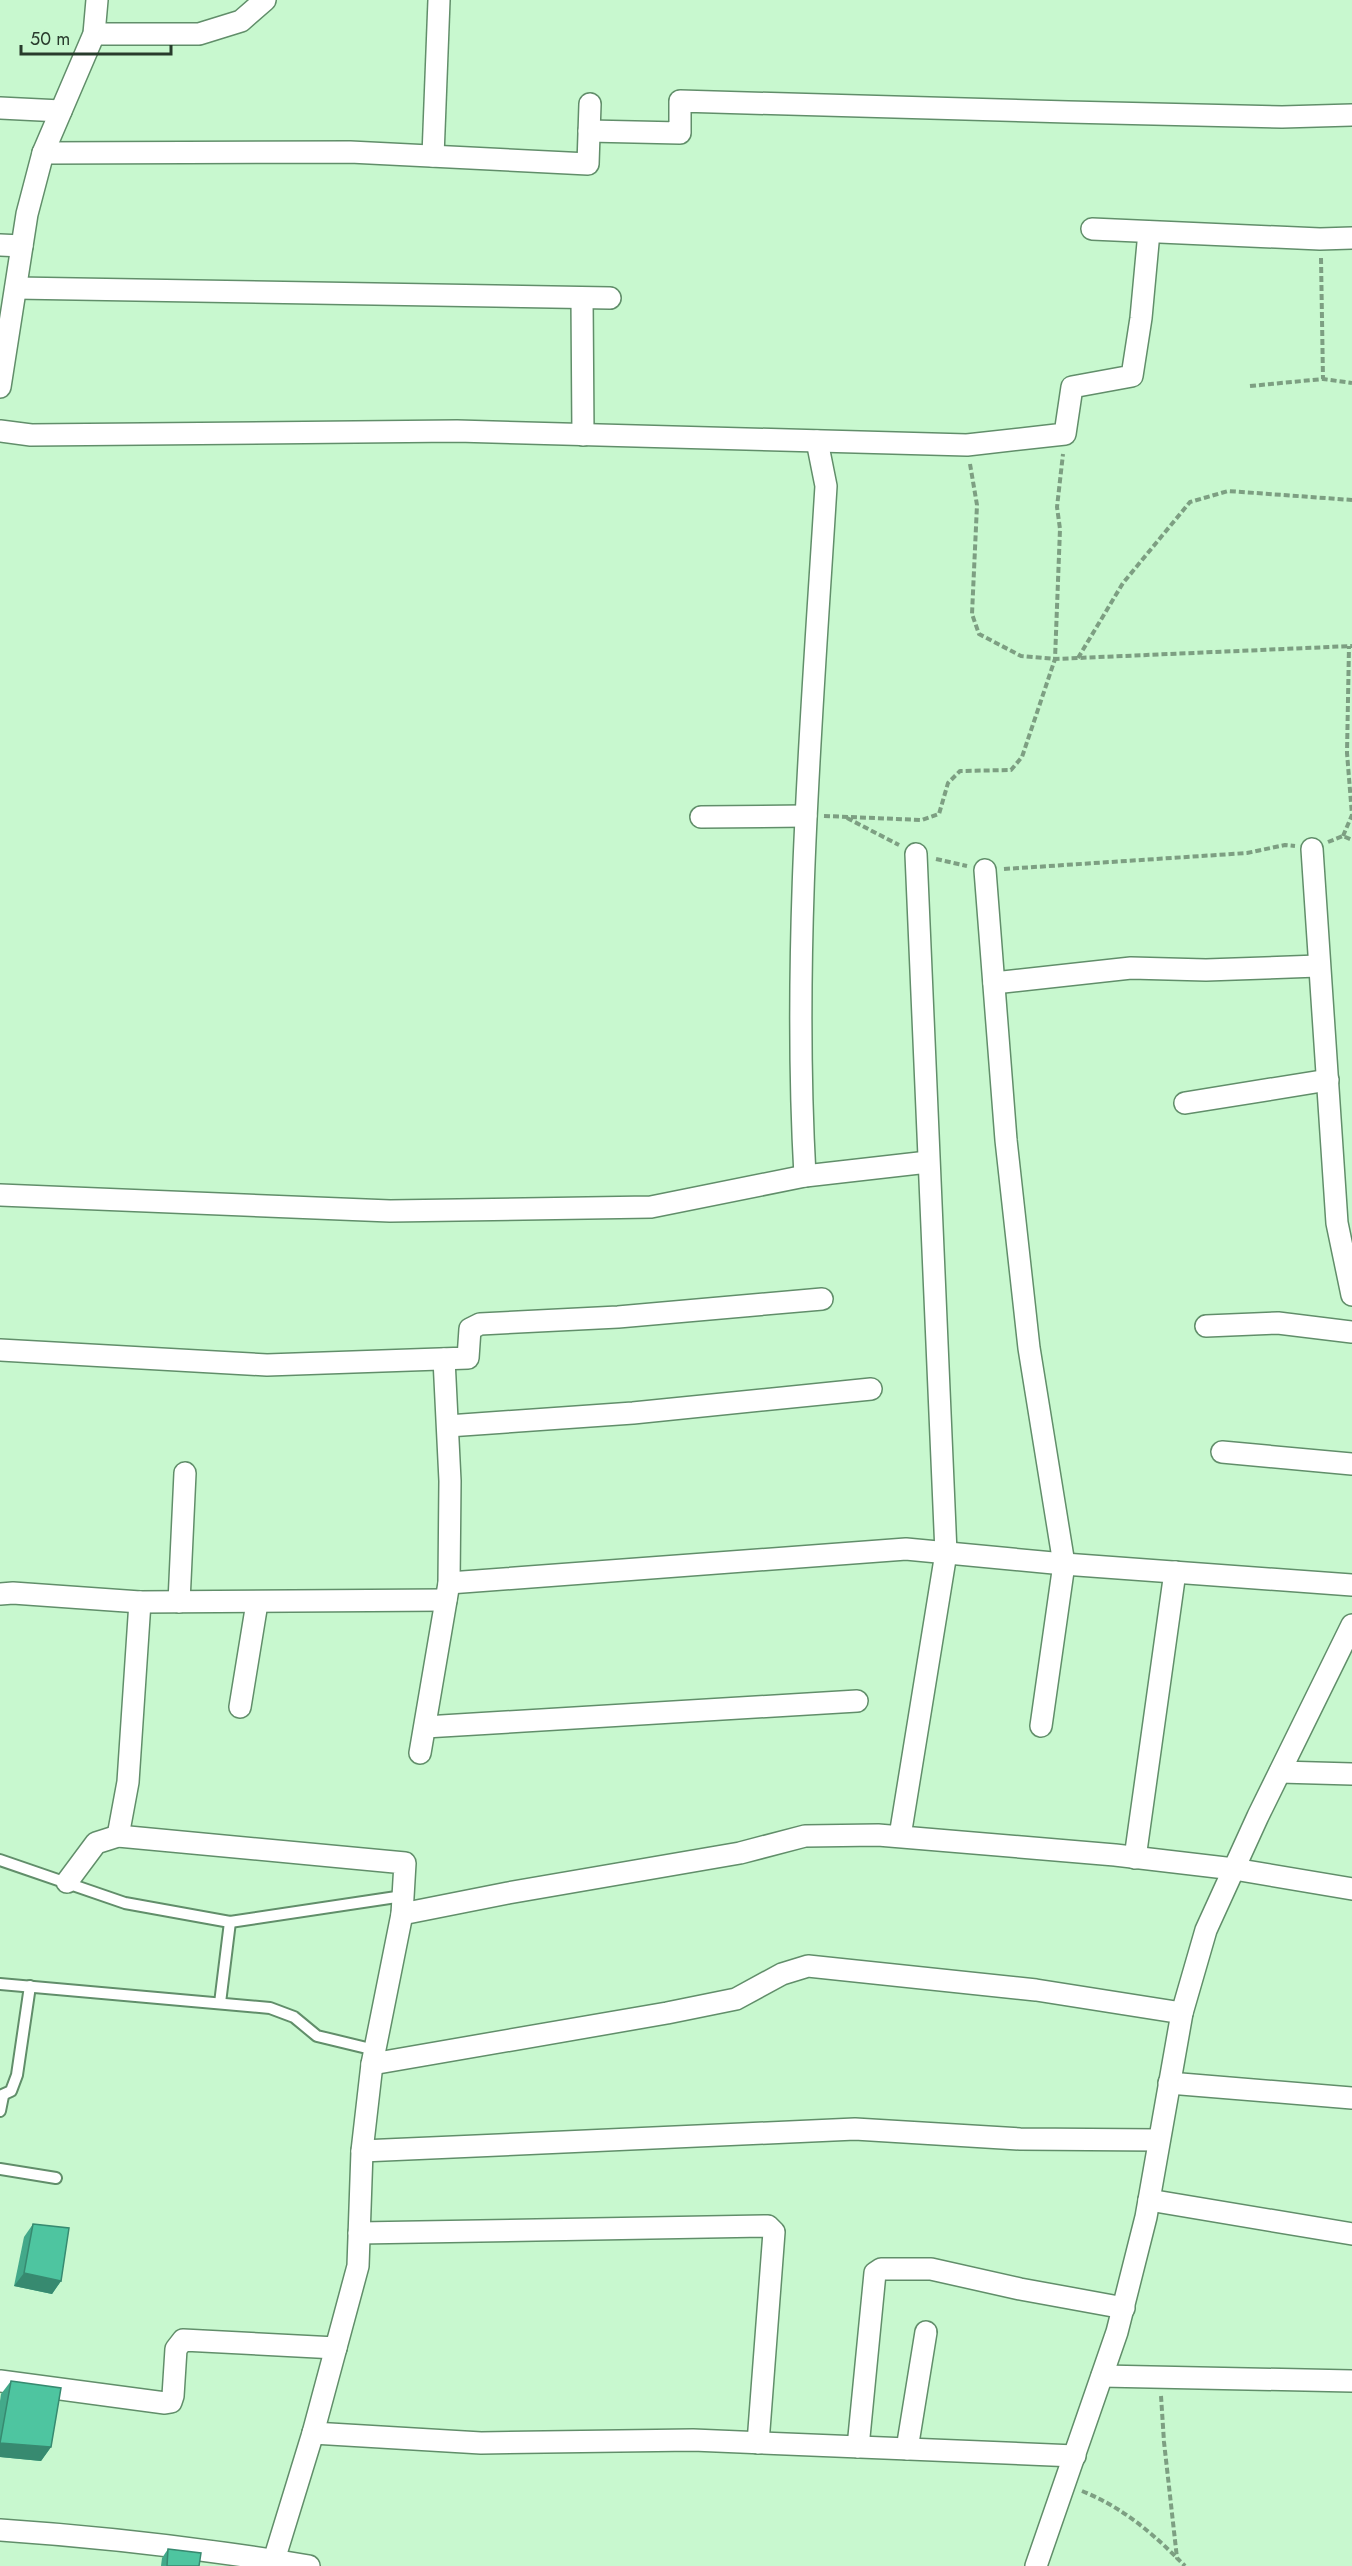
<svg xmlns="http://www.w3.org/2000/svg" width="1352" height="2566" viewBox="0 0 1352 2566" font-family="Jost,sans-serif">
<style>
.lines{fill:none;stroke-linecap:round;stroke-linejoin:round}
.lane-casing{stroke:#618e6a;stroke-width:14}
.street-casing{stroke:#618e6a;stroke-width:24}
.path{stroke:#7d9f82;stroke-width:4;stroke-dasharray:6 3;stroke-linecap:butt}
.lane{stroke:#fff;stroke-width:10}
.street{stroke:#fff;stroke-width:21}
.wall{fill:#43a98a}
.shaded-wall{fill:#378a70}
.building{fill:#4ec5a0;stroke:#378a70;stroke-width:1.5}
</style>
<rect width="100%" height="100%" fill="#c8f8cf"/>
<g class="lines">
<defs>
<g id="lane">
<path d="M0 1860 125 1903 230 1922 403 1896"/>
<path d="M0 1984 270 2008 294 2017 317 2036 375 2050"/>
<path d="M220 2003 230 1922"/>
<path d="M0 2096 11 2091 17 2075 30 1986"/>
<path d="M0 2111 3 2096"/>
<path d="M0 2169 56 2178"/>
</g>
<g id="street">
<path d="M94 34H199L241 21 265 0"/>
<path d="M0 108 61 111"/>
<path d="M589 131 680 133V101L1068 112 1282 117 1352 115"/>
<path d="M43 153 350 152 588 164 590 104"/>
<path d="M433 156 439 0"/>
<path d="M1092 229 1320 239 1352 238"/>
<path d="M0 245 22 246"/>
<path d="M16 288 610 298"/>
<path d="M582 298 583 435"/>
<path d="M0 387 27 214 43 153 94 34 97 0"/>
<path d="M0 431 31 435 457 431 967 445 1065 434 1072 387 1132 376 1141 318 1149 232"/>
<path d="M701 817 806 816"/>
<path d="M1312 849 1337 1223 1352 1295"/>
<path d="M985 870 1006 1140 1029 1348 1064 1564 1041 1726"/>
<path d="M994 983 1131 968 1206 970 1318 966"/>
<path d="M1185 1103 1328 1080"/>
<path d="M805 1176C792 946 812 715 826 486L817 441"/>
<path d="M0 1195 390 1211 651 1207 805 1176 928 1162"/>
<path d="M1206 1326 1278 1323 1352 1332"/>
<path d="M0 1350 267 1365 468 1358 470 1329 480 1324 618 1317 822 1299"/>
<path d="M448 1426 633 1413 871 1389"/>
<path d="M1222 1452 1352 1464"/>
<path d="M449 1583 906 1549 1064 1564 1352 1585"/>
<path d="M0 1594 13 1593 140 1602 446 1600"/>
<path d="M179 1602 185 1473"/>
<path d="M240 1707 257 1603"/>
<path d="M425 1727 857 1701"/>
<path d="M420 1753 449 1583 450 1481 444 1359"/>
<path d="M1280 1772 1352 1774"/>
<path d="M118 1836 128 1782 140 1602"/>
<path d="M900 1836 946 1553 916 854"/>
<path d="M1135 1858 1175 1572"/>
<path d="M67 1882 96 1843 118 1836 405 1863 402 1914 372 2064 362 2151 358 2266 313 2433 274 2560"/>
<path d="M402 1914 508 1893 740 1853 805 1836 878 1835 1115 1855 1234 1869 1352 1889"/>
<path d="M372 2064 667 2013 736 1999 782 1974 808 1966 1036 1990 1182 2013"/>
<path d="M1169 2083 1352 2098"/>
<path d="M362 2151 855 2129 1020 2139 1158 2140"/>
<path d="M1149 2200 1352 2234"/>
<path d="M359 2233 768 2226 774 2232 758 2443"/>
<path d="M1102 2376 1352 2381"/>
<path d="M0 2381 165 2403 171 2402 173 2396 176 2349 183 2340 336 2348"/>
<path d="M313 2433 481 2443 693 2440 1075 2456"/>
<path d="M858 2447 875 2273 881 2269H931L1020 2289 1124 2308"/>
<path d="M907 2449 926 2332"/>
<path d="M0 2530C104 2537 206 2549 309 2566"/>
<path d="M1036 2566 1117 2332 1146 2217 1182 2013 1206 1930 1258 1816 1352 1625"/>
</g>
</defs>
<use href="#lane" class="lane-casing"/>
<use href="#street" class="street-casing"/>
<g class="path">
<path d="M1321 258 1323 379"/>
<path d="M1250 386 1323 379 1352 383"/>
<path d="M970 464 977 505 972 614 979 634 1021 656 1055 659 1352 646"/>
<path d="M1078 658 1123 583 1190 502 1228 491 1352 500"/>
<path d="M824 816 922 820 939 814 948 783 960 771 1011 770 1022 757 1055 659 1060 529 1057 507 1063 454"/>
<path d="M847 818 899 845"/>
<path d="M1343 836 1352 815 1347 753 1349 646"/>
<path d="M1328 842 1343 836 1352 840"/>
<path d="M936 859 967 866"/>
<path d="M1004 869 1247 853 1285 845 1295 846"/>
<path d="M1161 2396 1164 2442 1177 2558 1185 2566"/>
<path d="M1082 2491C1119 2506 1148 2529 1176 2557"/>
</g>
<use href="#lane" class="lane"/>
<use href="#street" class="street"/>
</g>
<g class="wall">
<path d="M33 2224 61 2281 52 2294 14 2286 24 2237Z"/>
<path d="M11 2381 51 2447 41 2461 0 2457V2401L1 2394Z"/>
<path d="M168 2549 199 2566H161L162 2558Z"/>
</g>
<g class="shaded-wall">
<path d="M24 2273 61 2281 52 2294 14 2286Z"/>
<path d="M0 2443 51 2447 41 2461 0 2457Z"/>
</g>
<g class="building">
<path d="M33 2224 69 2228 61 2281 24 2273Z"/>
<path d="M11 2381 61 2388 51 2447 0 2443Z"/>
<path d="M168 2549 201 2553 199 2566H167Z"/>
</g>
<path d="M21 45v9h150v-9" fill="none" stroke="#283b2c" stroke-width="3"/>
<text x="30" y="45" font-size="18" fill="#283b2c" stroke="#c8f8cf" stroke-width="4.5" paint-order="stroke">50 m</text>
</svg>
